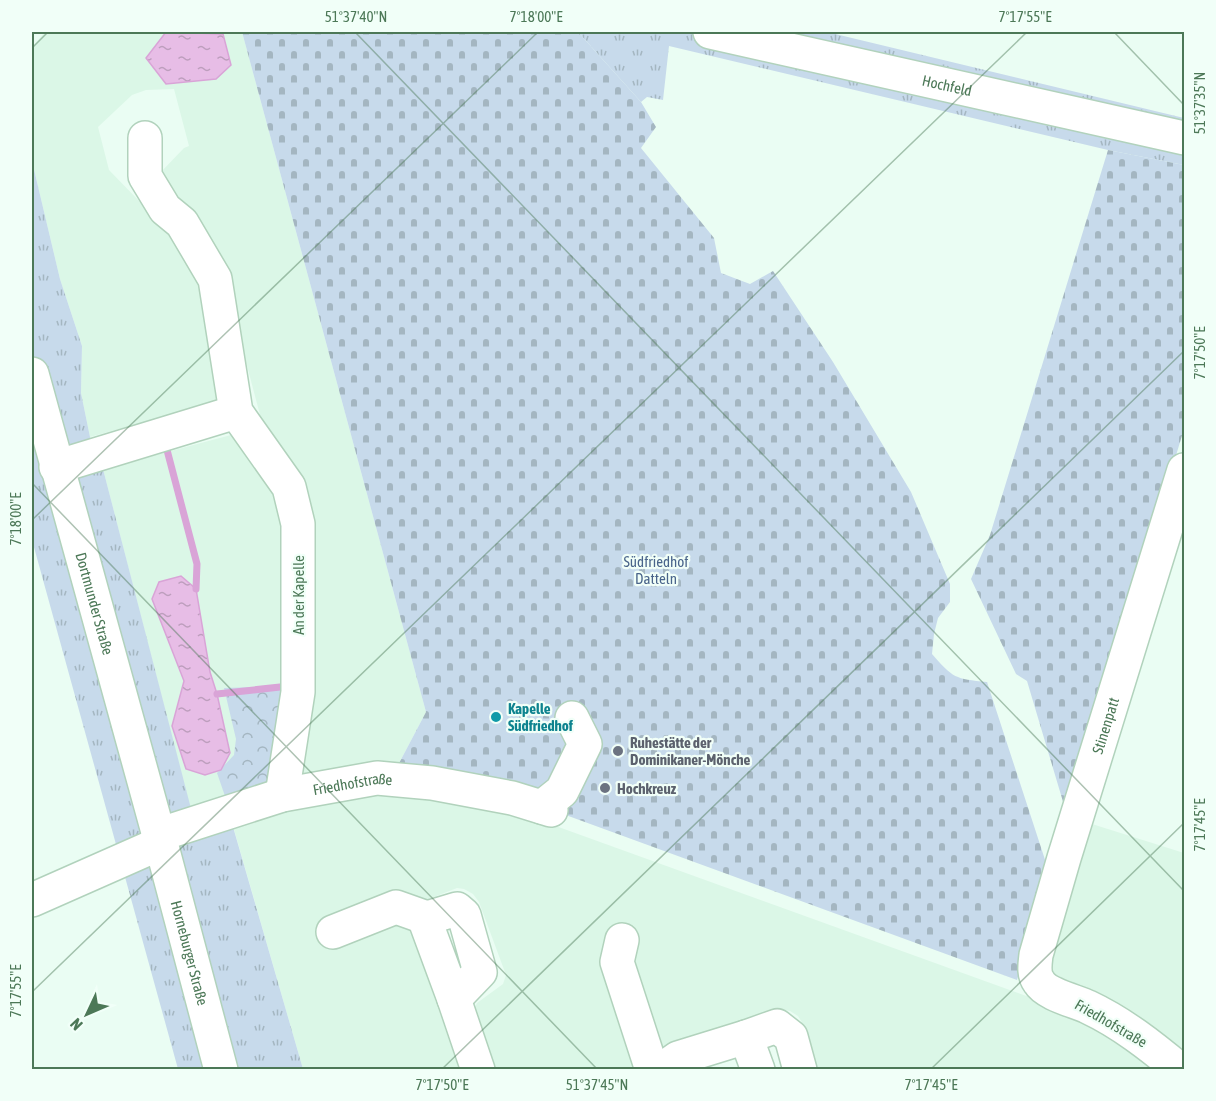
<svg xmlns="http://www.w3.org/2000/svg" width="1216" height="1101" viewBox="0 0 1216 1101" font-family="'Asap Condensed',sans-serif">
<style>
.residential{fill:#dbf7e7}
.grass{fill:url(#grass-tufts)}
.cemetery{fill:url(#cemetery-stones)}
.park{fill:url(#park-crowns)}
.water{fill:url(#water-ripples);stroke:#d9a4d7;stroke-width:1.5}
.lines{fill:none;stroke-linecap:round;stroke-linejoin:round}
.stream{stroke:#d9a4d7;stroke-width:7}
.minor-casing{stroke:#b1d2bc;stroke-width:36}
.minor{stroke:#fff;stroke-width:33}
.ticks{fill:none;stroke:#4c7857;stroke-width:1.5;stroke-opacity:0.45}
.culture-dot{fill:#0f9aa8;stroke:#f1fff8;stroke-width:2}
.worship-dot{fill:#6b7280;stroke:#f1fff8;stroke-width:2}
.labels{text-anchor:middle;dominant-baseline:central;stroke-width:4.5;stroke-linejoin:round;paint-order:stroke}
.street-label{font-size:15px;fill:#4c7857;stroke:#f1fff8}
.park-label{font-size:15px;fill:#49648a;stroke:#f1fff8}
.culture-label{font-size:15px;font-weight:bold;fill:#0d838f;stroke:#f1fff8;text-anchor:start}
.worship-label{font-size:15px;font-weight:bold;fill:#5b616d;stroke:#f1fff8;text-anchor:start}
.neatline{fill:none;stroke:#4c7857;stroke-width:2}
.ticks-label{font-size:15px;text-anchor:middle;fill:#4c7857}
</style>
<defs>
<pattern id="grass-tufts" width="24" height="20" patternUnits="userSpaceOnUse" patternTransform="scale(1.5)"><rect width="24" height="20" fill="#c7daeb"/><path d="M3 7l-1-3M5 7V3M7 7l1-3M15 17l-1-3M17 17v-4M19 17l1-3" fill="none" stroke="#a4b6c1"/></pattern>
<pattern id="cemetery-stones" width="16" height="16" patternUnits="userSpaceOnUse" patternTransform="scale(1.5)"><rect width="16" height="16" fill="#c7daeb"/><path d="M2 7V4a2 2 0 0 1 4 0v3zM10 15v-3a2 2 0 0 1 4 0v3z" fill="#a4b6c1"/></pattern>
<pattern id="park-crowns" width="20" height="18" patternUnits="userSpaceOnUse" patternTransform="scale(1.5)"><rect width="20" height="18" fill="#c7daeb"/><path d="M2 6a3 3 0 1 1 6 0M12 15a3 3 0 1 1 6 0" fill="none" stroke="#a4b6c1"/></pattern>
<pattern id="water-ripples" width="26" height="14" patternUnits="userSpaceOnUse" patternTransform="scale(1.5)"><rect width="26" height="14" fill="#e7bde6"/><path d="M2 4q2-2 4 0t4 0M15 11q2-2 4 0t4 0" fill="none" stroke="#bd9ebd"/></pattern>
</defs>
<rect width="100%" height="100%" fill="#eafdf3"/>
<g class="residential">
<path d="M45 32H242L426 712 396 769 301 775 311 655 268 445 219 260 167 196 160 173 184 148 189 146 174 89 146 90 132 95 98 127 109 170 178 241 194 264 222 372 219 395 216 400 205 405 90 437 81 393 82 346 60 279 32 161V47Z"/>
<path d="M231 435 253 449 280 487 288 686 276 782 191 811 103 469Z"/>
<path d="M377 795 418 798 520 814 553 825 1062 1009 1139 1053 1161 1069H817L803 1024 798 1016 790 1011 783 1010 674 1045 652 1054 628 1069H493L475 1016V1007L477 1003 503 984 506 975 479 902 473 894 464 889 457 888 421 902 408 921 459 1069H303L233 826 301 805 328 799Z"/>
<path d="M1092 824 1184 853V1057L1110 1004 1055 976 1049 970Z"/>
</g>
<g class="grass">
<path d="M578 32H827L1184 118V165L1108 150 669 46 663 100 647 97 641 102Z"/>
<path d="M32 161 60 279 82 346 81 393 90 437 103 469 195 824 229 813 303 1069H178L32 540Z"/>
</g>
<g class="cemetery">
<path d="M242 32H578L641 102 656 127 641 148 714 238 721 273 750 284 773 271 833 362 911 492 950 584V602L938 618 934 634 932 654C953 678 955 679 987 682L1049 872 1017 980 552 810 396 769 426 712Z"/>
<path d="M1108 150 1184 165V429L1067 815 1027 681 1016 674 971 579 990 535Z"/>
</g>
<path class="park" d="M288 686 276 782 226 799 217 773 234 755 236 739 224 688Z"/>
<g class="water">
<path d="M166 32 223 34 231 65 216 79 166 84 146 58Z"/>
<path d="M181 576 196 589 210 672 217 694 230 753 221 770 205 775 186 769 172 726 184 681 152 599 159 582Z"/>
</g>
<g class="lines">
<g class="stream">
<path d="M167 450 197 564 196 589"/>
<path d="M217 694 280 687"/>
</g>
<defs>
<g id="minor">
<path id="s1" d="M710 32 1184 138"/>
<path d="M145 138V176L165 209 182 223 215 279 236 412 289 487 298 524V692L282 795"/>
<path id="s2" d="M32 374 161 843 221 1070"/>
<path d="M56 467 236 412"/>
<path d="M542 807 562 791 585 744 572 718"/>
<path id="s3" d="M158 835 282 795 377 778 432 783 512 798 551 810"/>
<path d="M32 900 161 843"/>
<path d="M457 909 464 915 480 972 454 999 426 923 427 918Z"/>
<path d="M333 932 396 907 427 918"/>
<path d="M622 940 617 962 652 1070"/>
<path d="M454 999 478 1070"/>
<path d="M661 1070 678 1058 746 1037"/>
<path d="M758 1070 746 1037 777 1026 791 1037 800 1070"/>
<path id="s4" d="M1180 1070C1151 1046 1122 1023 1088 1007 1075 1001 1046 994 1039 982 1033 974 1035 964 1036 955L1064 858 1184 470"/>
</g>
</defs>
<use href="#minor" class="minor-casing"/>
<use href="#minor" class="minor"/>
</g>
<path class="ticks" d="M355 32 1184 891M1114 32 1184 105M32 48 48 32M32 483 598 1070M32 520 538 32M32 992 1027 32M441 1070 1184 351M930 1070 1184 823"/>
<circle class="culture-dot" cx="496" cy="717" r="6"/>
<g class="worship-dot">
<circle cx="618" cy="751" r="6"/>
<circle cx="605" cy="788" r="6"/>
</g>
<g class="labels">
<g class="street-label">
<text stroke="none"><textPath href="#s1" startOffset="243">Hochfeld</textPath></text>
<text transform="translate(298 595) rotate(-90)">An der Kapelle</text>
<text stroke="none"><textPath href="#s2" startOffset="238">Dortmunder Straße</textPath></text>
<text stroke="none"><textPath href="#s4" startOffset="435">Stinenpatt</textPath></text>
<text stroke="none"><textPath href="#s3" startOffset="202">Friedhofstraße</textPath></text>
<text stroke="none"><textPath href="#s2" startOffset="600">Horneburger Straße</textPath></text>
<text transform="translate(1111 1023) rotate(30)">Friedhofstraße</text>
</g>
<g class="park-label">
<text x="656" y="561">Südfriedhof<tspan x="656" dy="17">Datteln</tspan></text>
</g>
<g class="culture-label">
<text x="508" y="708">Kapelle<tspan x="508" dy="17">Südfriedhof</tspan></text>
</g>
<g class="worship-label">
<text x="630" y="742">Ruhestätte der<tspan x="630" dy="17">Dominikaner-Mönche</tspan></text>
<text x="617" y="788">Hochkreuz</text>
</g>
</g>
<rect width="1216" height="1101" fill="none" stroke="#f1fff8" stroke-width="66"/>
<g transform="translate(87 1014) rotate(226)" stroke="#f1fff8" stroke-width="4.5" paint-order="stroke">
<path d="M0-4.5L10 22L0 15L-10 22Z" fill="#4c7857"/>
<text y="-9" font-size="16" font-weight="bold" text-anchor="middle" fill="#4c7857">N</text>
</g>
<rect x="33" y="33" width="1150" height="1035" class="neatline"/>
<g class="ticks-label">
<text x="356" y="22">51°37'40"N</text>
<text x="536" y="22">7°18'00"E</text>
<text x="1025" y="22">7°17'55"E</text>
<text transform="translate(1200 103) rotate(-90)" y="5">51°37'35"N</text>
<text transform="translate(1200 353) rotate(-90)" y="5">7°17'50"E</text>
<text transform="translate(16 519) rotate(-90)" y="5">7°18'00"E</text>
<text transform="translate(1200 825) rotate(-90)" y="5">7°17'45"E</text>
<text transform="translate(16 991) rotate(-90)" y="5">7°17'55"E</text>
<text x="442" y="1090">7°17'50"E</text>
<text x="597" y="1090">51°37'45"N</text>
<text x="931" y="1090">7°17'45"E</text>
</g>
</svg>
